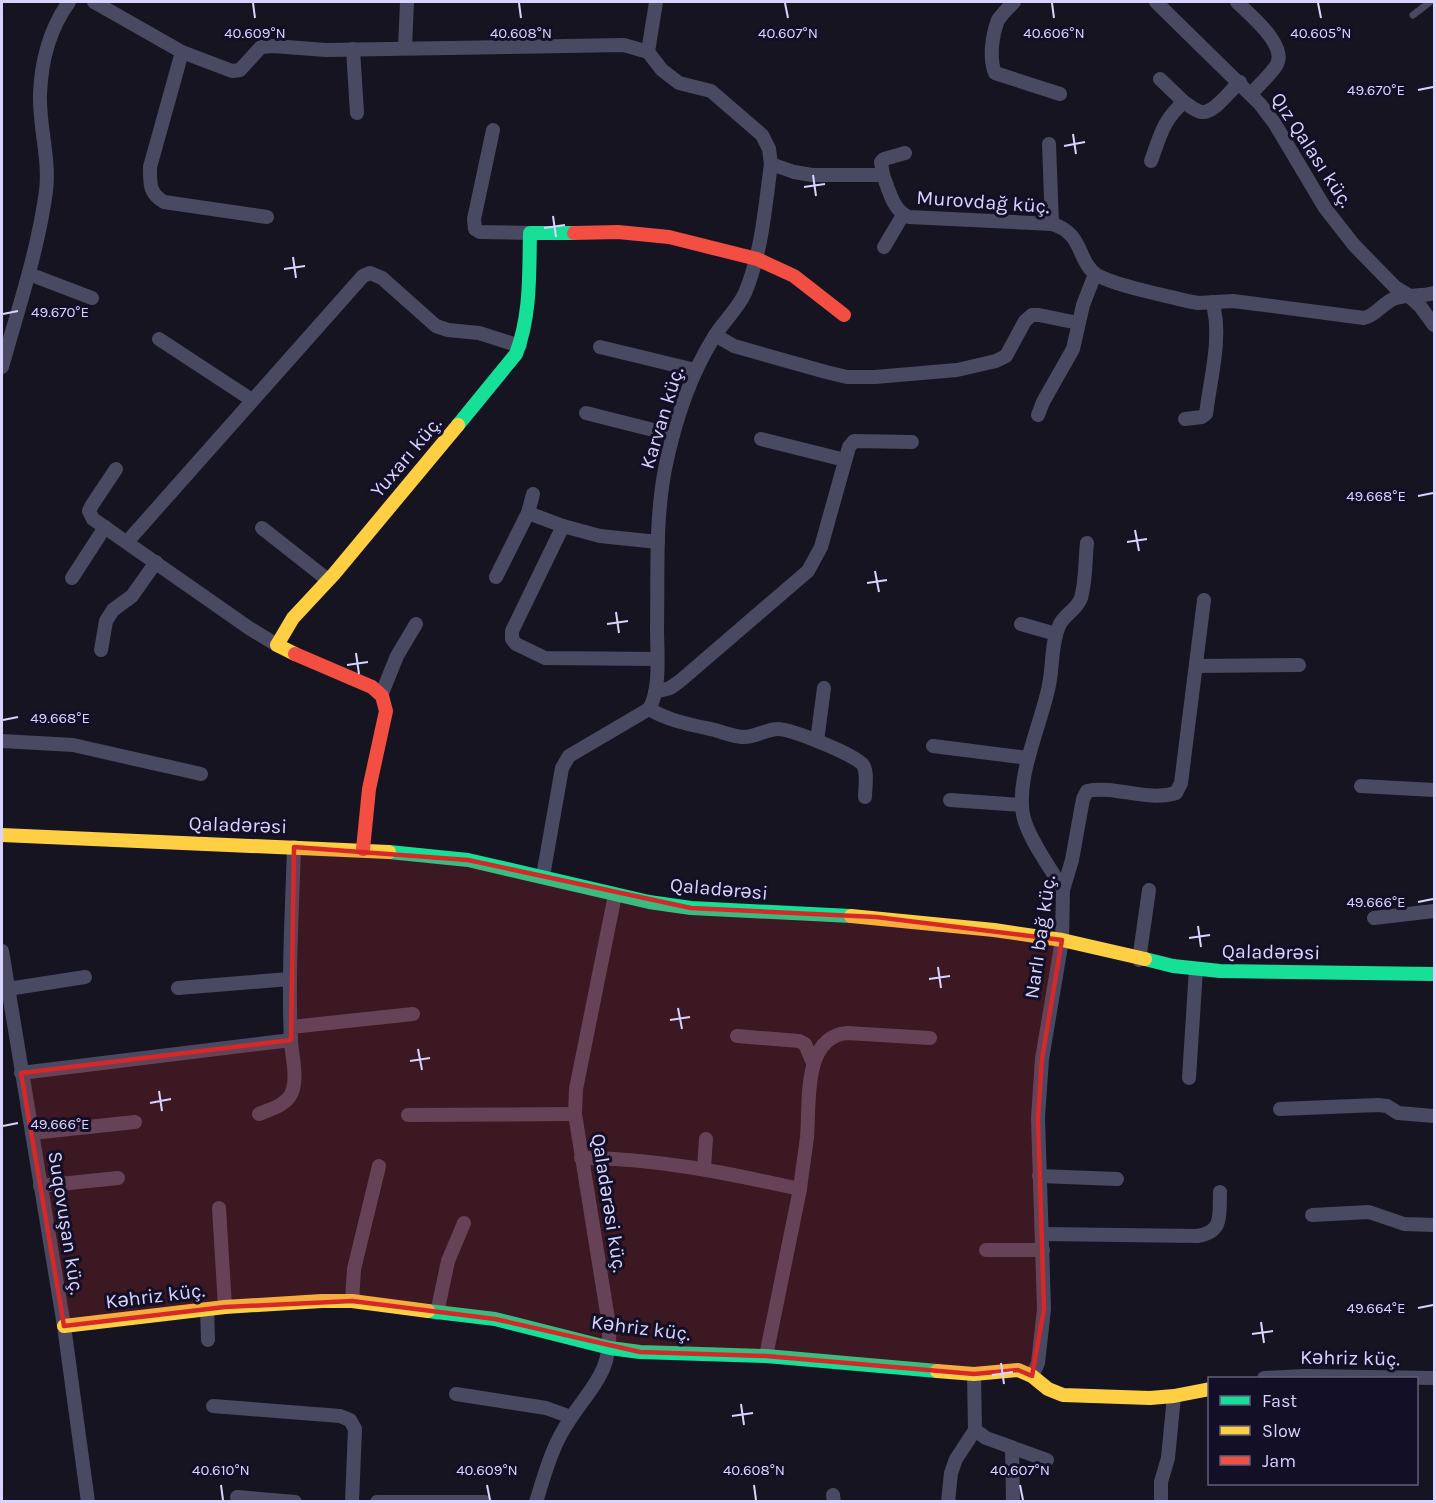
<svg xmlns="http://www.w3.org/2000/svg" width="1436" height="1503" viewBox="0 0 1436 1503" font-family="Karla,sans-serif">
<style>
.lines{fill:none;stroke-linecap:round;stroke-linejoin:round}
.lane{stroke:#4a4962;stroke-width:7}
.street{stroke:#4a4962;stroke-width:14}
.fast{stroke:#16e098;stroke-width:14}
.slow{stroke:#ffcf43;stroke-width:14}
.jam{stroke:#f24e42;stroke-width:14}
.marked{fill:#d62828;fill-opacity:0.2;stroke:#d62828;stroke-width:4.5;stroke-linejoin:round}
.ticks{fill:none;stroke:#d9d4ff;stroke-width:2}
.labels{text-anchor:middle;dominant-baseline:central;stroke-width:6;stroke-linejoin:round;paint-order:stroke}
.street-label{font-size:20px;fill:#d9d4ff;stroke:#130f26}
.ticks-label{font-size:15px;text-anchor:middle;fill:#d9d4ff;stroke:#130f26;stroke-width:6;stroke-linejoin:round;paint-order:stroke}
</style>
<rect width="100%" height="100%" fill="#161421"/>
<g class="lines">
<path class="lane" d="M1413 15 1430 2"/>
<g class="street">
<path d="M94 2 182 52 232 71 240 70 261 47 273 46 326 50 624 45 648 52"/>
<path d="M1014 2C1009 7 1002 14 998 20 992 36 989 58 995 73L1060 94"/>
<path d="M1156 2 1260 104 1275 124 1325 208 1354 245 1395 287 1408 295 1420 306 1434 325"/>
<path d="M1237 2C1250 15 1289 46 1276 66 1269 76 1259 85 1251 94"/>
<path d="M405 48 407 2"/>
<path d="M353 49 357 113"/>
<path d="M182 52 150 167C150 184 149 193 164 202L267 217"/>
<path d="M1160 79 1184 102"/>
<path d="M493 130 474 219 475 229 480 232 530 233"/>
<path d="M1049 144 1052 224"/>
<path d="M1151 161C1160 136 1163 120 1184 102 1190 106 1195 111 1202 112 1215 113 1230 90 1240 82"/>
<path d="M771 164 794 172 812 175H883C889 190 893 211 909 217L1052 224C1084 233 1077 262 1097 275 1116 286 1164 295 1187 301L1198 303 1233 301 1364 318C1377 315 1383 302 1396 298 1409 294 1422 297 1434 293"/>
<path d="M883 175 881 162 884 159 905 153"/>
<path d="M884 247 903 215"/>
<path d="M29 274 92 298"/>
<path d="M715 335 734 346 826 372 847 377H875L957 370 996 361 1006 356 1025 321 1032 315H1039L1078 323"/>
<path d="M159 339 252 400"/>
<path d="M600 347 695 370"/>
<path d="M2 367C18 309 38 251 46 191 50 159 39 127 40 95 41 62 50 28 69 2"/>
<path d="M586 413 673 435"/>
<path d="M1038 415 1043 402 1073 349 1083 305 1095 274"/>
<path d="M1185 419 1202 417 1206 414C1210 380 1223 334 1212 302"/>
<path d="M761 439 845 460"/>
<path d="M116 469 92 505 89 511 93 519 249 628 277 645"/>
<path d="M528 513 563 526 600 536 658 542"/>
<path d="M563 526 512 631V639L516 644 545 658 657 659"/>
<path d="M262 528 328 580"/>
<path d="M127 542 363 276 370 273 382 278 436 326 448 330 479 333 520 346"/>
<path d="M496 577 528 513 533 494"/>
<path d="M72 578 105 527"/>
<path d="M1021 624 1056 634"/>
<path d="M101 650 106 621 113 610 132 596 156 562"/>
<path d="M1196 666 1299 665"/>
<path d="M655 692 670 688 680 681 808 571 821 547 849 447 854 441 912 442"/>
<path d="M382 693 397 656 416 624"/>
<path d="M649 709C669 721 692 725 715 730 724 733 733 736 742 737 755 738 766 729 778 729 791 729 856 755 863 765 868 773 865 787 865 797"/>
<path d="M2 741 73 745 201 774"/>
<path d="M817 741 824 688"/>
<path d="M933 746 1028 758"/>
<path d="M1361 786 1434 790"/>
<path d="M950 800 1022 805"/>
<path d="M543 876 562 768 569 756 649 709C661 690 657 651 657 628 658 575 655 521 665 469 674 424 689 377 714 337 723 322 737 310 745 293 762 252 765 207 771 164L769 149 762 135 711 91 679 83 662 70 648 52 656 2"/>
<path d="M1063 890C1051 868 1033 846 1025 822 1012 784 1042 723 1049 685 1053 666 1051 644 1059 626 1063 615 1077 610 1081 598 1086 581 1085 561 1087 543"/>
<path d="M1374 918 1434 911"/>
<path d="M2 951 64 1326 88 1502"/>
<path d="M1139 960 1149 890"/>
<path d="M178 988 290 979"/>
<path d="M8 989 85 977"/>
<path d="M291 1027 413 1014"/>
<path d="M737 1036 799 1041 805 1044 813 1063"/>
<path d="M21 1073 291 1040"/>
<path d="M1189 1078 1196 969"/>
<path d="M1280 1109 1378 1105 1387 1106 1398 1113 1434 1116"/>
<path d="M259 1114C268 1110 284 1106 290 1096 299 1082 292 1057 291 1042 288 977 292 912 294 847"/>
<path d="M408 1115 575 1114"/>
<path d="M32 1133 135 1122"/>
<path d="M581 1158C656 1158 727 1173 800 1189L766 1356"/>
<path d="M704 1168 706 1139"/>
<path d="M1039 1176 1117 1179"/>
<path d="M40 1186 118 1178"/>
<path d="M800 1189C802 1171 805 1154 807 1137 810 1105 802 1037 847 1033L930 1038"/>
<path d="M219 1208 225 1307"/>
<path d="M1312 1215 1369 1212 1404 1224 1434 1225"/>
<path d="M1042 1234 1197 1236C1224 1232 1219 1215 1220 1192"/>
<path d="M986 1250H1043"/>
<path d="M352 1301 354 1269 379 1166"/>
<path d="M207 1309 208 1340"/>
<path d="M437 1313 448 1261 464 1223"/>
<path d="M1032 1376 1038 1363 1044 1309 1038 1118 1042 1059 1062 940 1063 890 1072 860 1083 799 1087 791C1116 785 1147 802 1176 793L1181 783 1204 600"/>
<path d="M1264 1378 1304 1376 1434 1378"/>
<path d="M456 1394 546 1408 571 1417"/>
<path d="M213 1406 340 1416 350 1420 355 1429 352 1502"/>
<path d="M975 1430 986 1438 1047 1460"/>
<path d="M1012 1448 1013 1502"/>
<path d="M833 1495 834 1502"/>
<path d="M237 1497 295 1502"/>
<path d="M377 1502H485"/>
<path d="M536 1502C543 1480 549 1456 560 1436 584 1390 616 1378 608 1319L575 1114 576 1089 615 895"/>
<path d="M948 1502 951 1473 956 1459 975 1430 974 1374"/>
<path d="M1161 1502V1482L1168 1458 1174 1396"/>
</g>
<g class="fast">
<path d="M458 425 516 354C531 315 529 274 530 233H574"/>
<path d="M389 852 468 860 649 902 691 908 851 916"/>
<path d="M1145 959 1173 966 1220 971 1434 974"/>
<path d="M428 1311 495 1319 610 1348 640 1352 766 1356 937 1371"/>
</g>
<g class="slow">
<path d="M295 654 277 645 293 618 334 574 458 425"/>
<path d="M2 835 389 852"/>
<path d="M851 916 994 930 1062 940 1145 959"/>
<path d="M64 1326 225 1307 322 1301H352L428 1311"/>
<path d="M937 1371 974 1374 1018 1370 1032 1376 1048 1389 1063 1395 1150 1398 1174 1396 1210 1389"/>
</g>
<g class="jam">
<path d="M574 233 618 232 669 237 757 259 794 276 844 315"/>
<path d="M295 654 372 687 382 696 386 711 369 789 363 849"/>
</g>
</g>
<path class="marked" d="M294 847 468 860 691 908 876 917 1062 940 1042 1059 1038 1118 1044 1309 1032 1376 1018 1370 974 1374 766 1356 640 1352 495 1319 352 1301 225 1307 64 1326 21 1073 291 1040Z"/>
<path class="ticks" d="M253 3 255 18M519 3 521 18M785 3 788 18M1052 3 1054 18M1318 3 1321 18M1418 90 1433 87M1073 134 1076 154M1064 146 1085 142M813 175 816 196M804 187 825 184M553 216 556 237M544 228 565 225M293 257 296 278M284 269 305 266M3 314 18 311M1418 496 1433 493M1135 530 1139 551M1127 542 1147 539M875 571 879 592M867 583 887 580M616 612 619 633M607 624 628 621M356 653 359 674M347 665 368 662M3 720 18 717M1418 902 1433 899M1198 926 1201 947M1189 938 1210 935M938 967 941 988M929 979 950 976M678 1008 682 1029M670 1020 690 1017M418 1049 422 1070M410 1061 430 1058M159 1091 162 1111M150 1103 171 1099M3 1126 18 1123M1418 1308 1433 1305M1261 1322 1264 1343M1252 1334 1273 1331M1001 1363 1004 1384M992 1375 1013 1372M741 1404 744 1425M732 1416 753 1413M221 1485 223 1500M487 1485 490 1500M754 1485 756 1500M1020 1485 1023 1500"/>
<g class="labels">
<g class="street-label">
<text transform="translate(1312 150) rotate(57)">Qız Qalası küç.</text>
<text transform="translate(983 202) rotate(4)">Murovdağ küç.</text>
<text transform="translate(662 418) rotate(-73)">Karvan küç.</text>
<text transform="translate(406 457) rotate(-50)">Yuxarı küç.</text>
<text transform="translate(238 825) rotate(2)">Qaladərəsi</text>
<text transform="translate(719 889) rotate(5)">Qaladərəsi</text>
<text transform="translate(1040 937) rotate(-82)">Narlı bağ küç.</text>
<text transform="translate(1271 952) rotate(1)">Qaladərəsi</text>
<text transform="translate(609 1203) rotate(81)">Qaladərəsi küç.</text>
<text transform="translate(66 1223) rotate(81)">Suqovuşan küç.</text>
<text transform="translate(155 1296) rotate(-7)">Kəhriz küç.</text>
<text transform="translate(641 1328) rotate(7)">Kəhriz küç.</text>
<text transform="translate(1350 1358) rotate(1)">Kəhriz küç.</text>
</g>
</g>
<g class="ticks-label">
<text x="255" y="38">40.609°N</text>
<text x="521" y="38">40.608°N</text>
<text x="788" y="38">40.607°N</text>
<text x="1054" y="38">40.606°N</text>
<text x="1321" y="38">40.605°N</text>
<text x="1376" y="95">49.670°E</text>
<text x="60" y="317">49.670°E</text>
<text x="1376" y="501">49.668°E</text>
<text x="60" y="723">49.668°E</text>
<text x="1376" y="907">49.666°E</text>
<text x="60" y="1129">49.666°E</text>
<text x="1376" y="1313">49.664°E</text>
<text x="221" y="1475">40.610°N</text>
<text x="487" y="1475">40.609°N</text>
<text x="754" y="1475">40.608°N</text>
<text x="1020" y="1475">40.607°N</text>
</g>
<rect width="1436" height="1503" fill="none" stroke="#d9d4ff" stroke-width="6"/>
<rect x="1208" y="1377" width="210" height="108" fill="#130f26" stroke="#625e7d" stroke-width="1.5"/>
<rect x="1220" y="1396" width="30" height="9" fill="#16e098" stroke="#625e7d" stroke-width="1.5"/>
<text x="1262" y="1407" font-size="18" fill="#d9d4ff">Fast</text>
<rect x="1220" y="1426" width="30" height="9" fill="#ffcf43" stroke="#625e7d" stroke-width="1.5"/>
<text x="1262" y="1437" font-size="18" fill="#d9d4ff">Slow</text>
<rect x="1220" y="1456" width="30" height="9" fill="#f24e42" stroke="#625e7d" stroke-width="1.5"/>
<text x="1262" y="1467" font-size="18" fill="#d9d4ff">Jam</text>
</svg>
